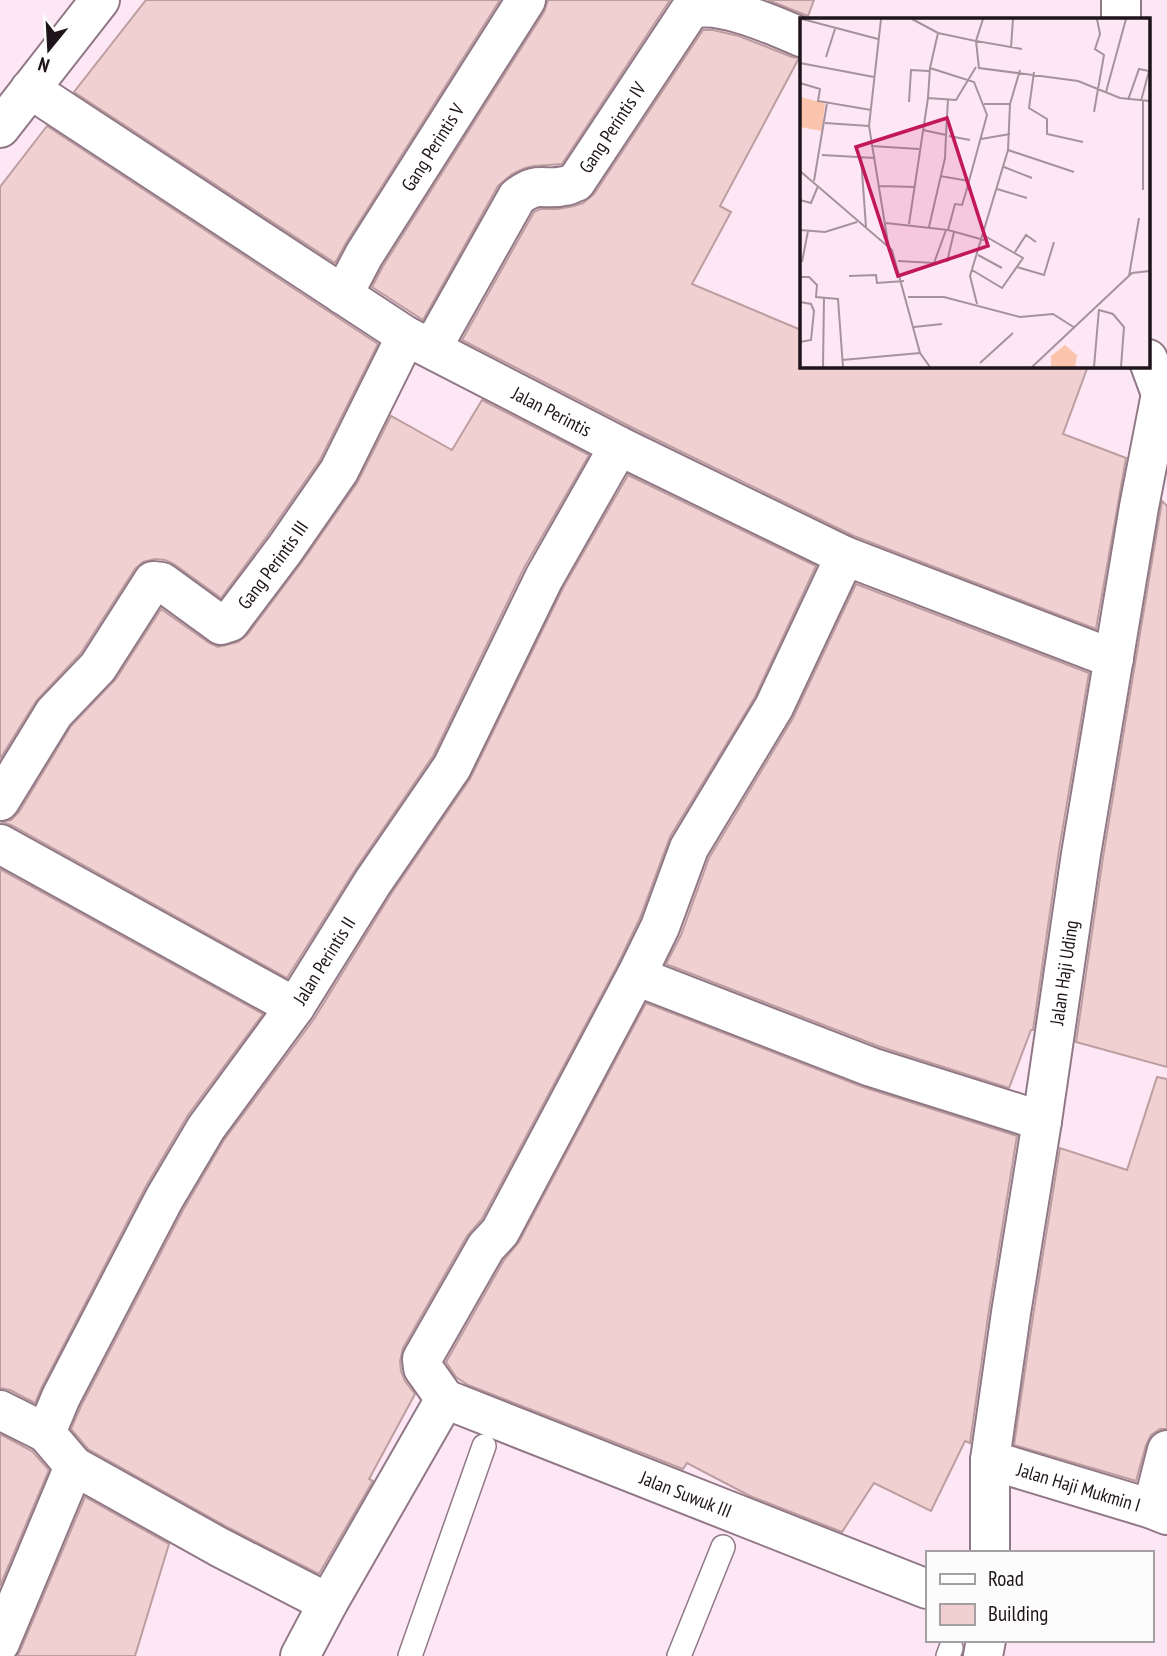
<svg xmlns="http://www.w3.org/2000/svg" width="1167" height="1656" viewBox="0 0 1167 1656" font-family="'PT Sans Narrow',sans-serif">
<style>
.building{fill:#f0d0d1;stroke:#bd9ea0;stroke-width:2}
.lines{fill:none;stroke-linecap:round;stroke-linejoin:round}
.service-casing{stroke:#917886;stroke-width:26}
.minor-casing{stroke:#917886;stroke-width:42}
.tertiary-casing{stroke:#917886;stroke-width:42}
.service{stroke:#fff;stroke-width:23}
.minor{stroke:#fff;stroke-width:38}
.tertiary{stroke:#fff;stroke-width:38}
.labels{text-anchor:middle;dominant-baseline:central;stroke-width:7;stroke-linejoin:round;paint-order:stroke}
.street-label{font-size:19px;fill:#1e141a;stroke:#fcfcfc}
.inset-road{fill:none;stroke:#a4939d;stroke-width:2}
.view{fill:#c2185b;fill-opacity:0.15;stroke:#c2185b;stroke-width:3.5}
.inset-edge{fill:none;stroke:#1e141a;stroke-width:3.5}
</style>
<rect width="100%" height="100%" fill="#fee7f4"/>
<g class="building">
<path d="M146 0H500L346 243 335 263 74 92Z"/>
<path d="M548 0H670L562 164 534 166 525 168 512 174 498 186 423 320 372 287 383 266 544 12Z"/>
<path d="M768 0H814L808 16Z"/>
<path d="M703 30H713L739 36 792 57 799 58 720 206 731 212 692 284 801 330V366H1088L1063 434 1126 458 1096 629 854 536 629 426 462 340 534 212 540 209H558L574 206 583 203 594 194Z"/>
<path d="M47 126 378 344 320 460 267 536 221 598 174 564 165 560 155 559 143 562 135 569 81 653 36 701 0 759V187Z"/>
<path d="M482 400 589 455 524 568 433 756 355 870 287 978 11 825 1 822 11 820 19 812 71 726 116 679 161 609 209 643 218 647 238 642 247 635 302 562 357 483 391 416 452 450Z"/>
<path d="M628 475 816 566 755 697 670 837 640 918 617 966 482 1219 467 1236 403 1348 400 1361 401 1371 405 1381 415 1394 369 1479 373 1481 319 1574 229 1528 88 1449 71 1429 81 1406 183 1210 224 1140 314 1019 391 894 470 779 563 588Z"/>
<path d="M1162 501 1167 506V1067L1076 1042 1103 857Z"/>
<path d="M856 584 1089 673 1059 850 1033 1030H1031L1009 1088 878 1046 666 964 681 935 709 858 793 718Z"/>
<path d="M0 869 263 1014 188 1115 145 1188 42 1387 35 1403 10 1390 0 1388Z"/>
<path d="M646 1003 863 1087 1017 1136 989 1310 970 1443 965 1441 931 1511 874 1483 842 1532 750 1496 687 1463 683 1469 468 1385 456 1377 446 1362 504 1260 519 1242Z"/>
<path d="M1157 1077 1167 1079V1429H1160L1151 1435 1146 1445 1136 1481 1014 1445 1033 1316 1060 1148 1127 1170Z"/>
<path d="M0 1434 32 1451 49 1470 0 1586Z"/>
<path d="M85 1497 169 1544 135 1656H17L20 1651Z"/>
</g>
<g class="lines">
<defs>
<g id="service">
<path d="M410 1656 484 1446"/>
<path d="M679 1656 723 1547"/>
<path d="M948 1656 951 1648"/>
</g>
<g id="minor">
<path id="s1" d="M30 89 406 336 619 446 845 556 1114 659"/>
<path d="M0 128 100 0"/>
<path id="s2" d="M343 295 364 255 526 0"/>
<path id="s3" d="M432 348 517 197C539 180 543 191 564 186 568 186 572 183 576 182L690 10C718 0 773 25 801 37"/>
<path id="s4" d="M0 801 54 713 98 667 153 581 162 582 221 625 230 622 285 549 339 471 406 336"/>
<path d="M0 844 295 1007"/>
<path d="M636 976 871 1067 1042 1121"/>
<path d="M445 1399 423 1368 422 1359 486 1247 500 1232 636 976 660 927 689 848 774 707 845 556"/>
<path id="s5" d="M445 1399 927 1589"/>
<path d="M0 1410 46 1433"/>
<path id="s6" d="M990 1460 1152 1509 1167 1515"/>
<path id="s7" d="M74 1466 46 1433 61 1397 164 1199 206 1128 295 1007 373 882 452 767 544 578 619 446"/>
<path d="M1152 1509 1167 1450"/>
<path id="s8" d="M990 1553V1460L1011 1313 1042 1121 1081 854 1139 507 1161 394"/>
<path d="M0 1643 74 1466 219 1547 328 1603"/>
<path d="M300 1656 328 1603 445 1399"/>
<path d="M983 1656 986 1640"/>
</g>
<g id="tertiary">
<path d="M1121 19V0"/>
<path d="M1148 359 1161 394 1167 404"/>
</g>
</defs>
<use href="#service" class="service-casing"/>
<use href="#minor" class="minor-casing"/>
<use href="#tertiary" class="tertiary-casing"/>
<use href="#service" class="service"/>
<use href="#minor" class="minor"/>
<use href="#tertiary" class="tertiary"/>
</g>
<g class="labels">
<g class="street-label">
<text stroke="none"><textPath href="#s3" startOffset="301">Gang Perintis IV</textPath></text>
<text stroke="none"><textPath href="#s2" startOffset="173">Gang Perintis V</textPath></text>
<text stroke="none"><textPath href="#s1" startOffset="614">Jalan Perintis</textPath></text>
<text stroke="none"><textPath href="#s4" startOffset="432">Gang Perintis III</textPath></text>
<text stroke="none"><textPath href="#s7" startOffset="593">Jalan Perintis II</textPath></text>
<text stroke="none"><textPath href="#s8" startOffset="586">Jalan Haji Uding</textPath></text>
<text stroke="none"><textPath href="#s6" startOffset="93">Jalan Haji Mukmin I</textPath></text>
<text stroke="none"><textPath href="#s5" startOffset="259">Jalan Suwuk III</textPath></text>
</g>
</g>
<g transform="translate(800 18)">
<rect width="350" height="350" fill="#fee7f4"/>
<path d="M0 79 25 85 22 113 0 109ZM265 327 277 337 275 349H251V338Z" fill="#fac5ac"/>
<path class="inset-road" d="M2 1 78 21M81 1 69 108 88 225M112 1 138 15 176 23 179 50 278 63 320 80 350 83M183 1 176 23 222 31M138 15 130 50 174 64 187 97 166 174 162 187 155 186 148 212M211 30 213 1M26 39 35 11M0 45 74 59M130 50 128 80 156 82 176 49M234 54 229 90 247 101V116L283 124M0 65 20 71 18 83 71 92M306 74 326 1M328 82 339 51 349 53 341 83M109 84 111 52 129 53M184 86H210M294 94 304 37 295 31 300 16 297 1M25 105 69 108M123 112 146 117 148 81M149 118 170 122M181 121 210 116M71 128 119 131M208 132 274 154M22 137 75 140M61 140 66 209M204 149 232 160M0 153 92 232 120 335 130 349M140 158 169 163M14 163 27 85M79 168 115 169M197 171 227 180M343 172V83M0 182 11 185 18 168M86 205 148 212 184 222M109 206 128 80M129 209 145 140 146 117M0 212 25 214 57 204M215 234 226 217 236 224M178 237 202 250M98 243 134 245 146 212M2 244 8 213M147 244 154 214M217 249 244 257 254 224M172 252 202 270 223 240 185 218M49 258 76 257 77 265 104 263M329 258 339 200M0 259H9L17 267 16 279 38 281 43 349M108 279H144L220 299 253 296 275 310M0 284 11 286 14 293 11 322 0 324M177 286 170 258 208 132 210 86 220 52M299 292 313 296 324 309 321 349M114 309 142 306M42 342 120 335M180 345 213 315M23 349 24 279M232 349 332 255 350 253M294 349 299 291"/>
<path class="view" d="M147 100 188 228 98 258 56 129Z"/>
<rect width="350" height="350" class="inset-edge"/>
</g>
<rect x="926" y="1551" width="228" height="91" fill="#fcfcfc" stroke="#a39fa2" stroke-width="2"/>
<rect x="940" y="1574" width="35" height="10" fill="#ffffff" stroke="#a39fa2" stroke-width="2"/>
<text x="988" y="1586" font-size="21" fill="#1e141a">Road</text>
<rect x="940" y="1604" width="35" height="21" fill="#f0d0d1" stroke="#a39fa2" stroke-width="2"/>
<text x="988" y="1621" font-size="21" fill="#1e141a">Building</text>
<g transform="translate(49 49) rotate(198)" stroke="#fcfcfc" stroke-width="5" paint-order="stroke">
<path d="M0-5L12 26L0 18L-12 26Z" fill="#1e141a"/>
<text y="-10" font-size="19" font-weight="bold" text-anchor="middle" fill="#1e141a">N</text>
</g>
</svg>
